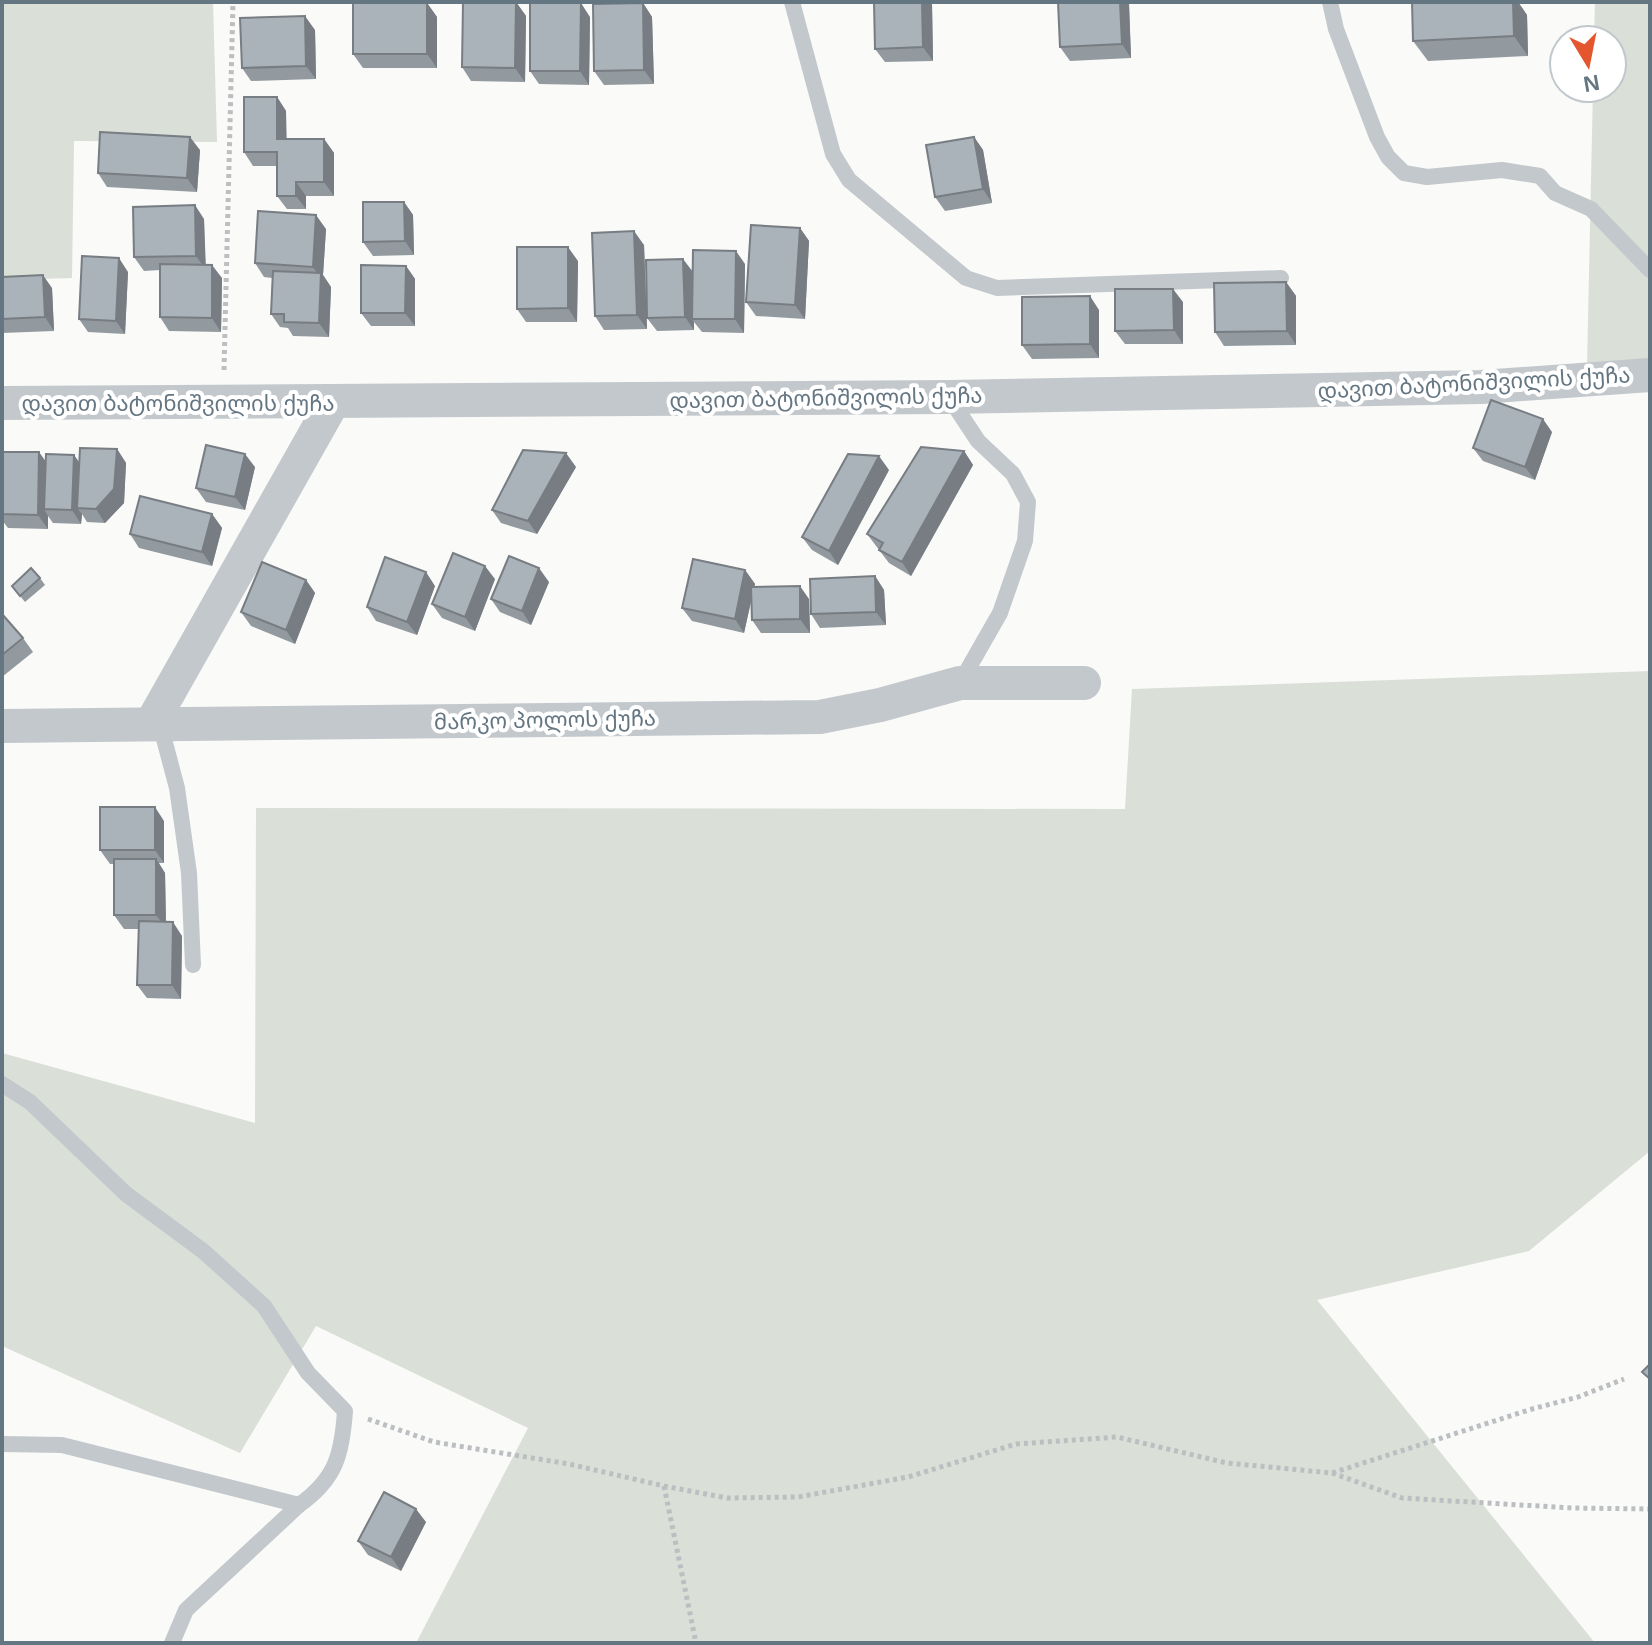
<svg xmlns="http://www.w3.org/2000/svg" width="1652" height="1645" viewBox="0 0 1652 1645" font-family="Arial,'Noto Sans Georgian',sans-serif">
<style>
.green{fill:#dadfd7}
.lines{fill:none;stroke-linecap:round;stroke-linejoin:round}
.path{stroke:#bbbfc2;stroke-width:5;stroke-dasharray:4 4;stroke-linecap:butt}
.service{stroke:#c3c8cc;stroke-width:16}
.minor{stroke:#c3c8cc;stroke-width:34}
.wall{fill:#929a9f}
.shaded-wall{fill:#777d82}
.building{fill:#aab3b9;stroke:#777d82;stroke-width:2}
.labels{text-anchor:middle;dominant-baseline:central;stroke-width:8;stroke-linejoin:round;paint-order:stroke}
.street-label{font-size:22px;fill:#657683;stroke:#fff}
</style>
<rect width="100%" height="100%" fill="#fafaf8"/>
<g class="green">
<path d="M2 2H213L217 142 74 141 72 278 2 280Z"/>
<path d="M1595 2H1650V364L1587 367 1593 88H1612V40H1594Z"/>
<path d="M1650 671V1151L1529 1251 1317 1300 1595 1643H416L528 1428 316 1326 240 1453 2 1346V1053L255 1123 256 808 1125 809 1132 689Z"/>
</g>
<g class="lines">
<g class="path">
<path d="M224 370 233 2"/>
<path d="M368 1419 434 1442 569 1464 664 1486 727 1498 798 1497 908 1477 1016 1444 1117 1437 1227 1463 1332 1473 1532 1409 1578 1397 1624 1379"/>
<path d="M1332 1473 1402 1498 1572 1508 1650 1509"/>
<path d="M664 1486 696 1643"/>
</g>
<g class="service">
<path d="M792 2 833 154 849 180 966 278 997 288 1281 278"/>
<path d="M1330 2 1336 29 1377 137 1388 157 1404 173 1427 177 1502 170 1540 176 1555 193 1591 209 1650 270"/>
<path d="M949 397 978 441 1013 474 1028 502 1025 541 1000 613 960 683"/>
<path d="M160 724 177 788 189 873 193 965"/>
<path d="M2 1084 30 1102 126 1194 203 1251 264 1306 308 1373 345 1411C342 1454 336 1479 299 1505L186 1610 172 1643"/>
<path d="M2 1444 62 1445 299 1505"/>
</g>
<g class="minor">
<path d="M2 403 949 397 1481 387 1650 375"/>
<path d="M151 724 333 402"/>
<path d="M2 726 820 717 880 705 960 683H1084"/>
</g>
</g>
<g class="wall">
<path d="M516 2 526 16 525 82 471 81 462 67Z"/>
<path d="M874 2H930L932 4 933 61 885 62 875 49Z"/>
<path d="M1058 2H1128L1129 4 1131 58 1070 61 1060 47Z"/>
<path d="M1412 2H1518L1527 15 1528 56 1428 61 1413 41Z"/>
<path d="M427 3 437 17V68H363L353 54Z"/>
<path d="M643 3 652 17 654 84 604 85 594 71Z"/>
<path d="M590 17 589 85 539 84 530 71Z"/>
<path d="M315 30 316 79 251 81 242 68Z"/>
<path d="M277 97 286 111V139H324L334 153V196H306V209H287L277 196V166H253L244 152Z"/>
<path d="M974 137 983 150 992 203 945 211 935 197Z"/>
<path d="M200 150 197 192 107 187 98 173Z"/>
<path d="M404 202 413 215 414 255 373 256 363 242Z"/>
<path d="M204 219 205 265 222 278 221 332 169 331 160 317V270L144 271 134 257Z"/>
<path d="M800 228 809 241 805 319 756 316 746 302Z"/>
<path d="M326 229 323 275 331 287 329 337 293 336 288 328 280 327 271 314 272 278 264 277 255 263Z"/>
<path d="M644 245 647 329 604 330 595 316Z"/>
<path d="M578 261 577 322H526L517 309Z"/>
<path d="M745 264 744 333 702 332 694 322V330L657 331 647 318Z"/>
<path d="M406 266 415 279V326H371L361 313Z"/>
<path d="M128 272 125 334 88 332 79 319Z"/>
<path d="M2 277 52 288 54 331 2 333Z"/>
<path d="M1286 282 1296 296V345L1224 346 1215 332Z"/>
<path d="M1183 302V344H1125L1115 331Z"/>
<path d="M1099 310V358L1032 359 1022 345Z"/>
<path d="M1552 432 1535 480 1483 461 1473 448Z"/>
<path d="M117 449 126 463 124 503 105 523 87 522 82 514 81 524 53 523 48 516V529L8 528 2 520V514L46 461 74 455 80 464Z"/>
<path d="M964 451 973 465 911 576 889 563 867 534Z"/>
<path d="M255 467 245 510 206 502 196 488Z"/>
<path d="M576 467 537 534 501 523 492 510Z"/>
<path d="M889 470 838 565 812 550 802 537Z"/>
<path d="M212 514 222 528 212 566 139 548 130 534Z"/>
<path d="M745 570 755 584 754 586 809 599 810 633H761L752 620 751 600 744 633 692 621 682 608Z"/>
<path d="M875 576 884 590 886 625 820 628 811 614Z"/>
<path d="M40 578 45 585 25 602 12 586Z"/>
<path d="M495 579 475 631 442 618 432 604Z"/>
<path d="M306 580 315 593 295 644 251 626 241 612Z"/>
<path d="M549 582 531 625 500 612 491 599Z"/>
<path d="M435 586 417 635 376 621 367 607Z"/>
<path d="M2 614 23 638 33 652 2 677Z"/>
<path d="M164 821V863H159L165 873 166 922 182 936 181 999 147 998 137 985 139 929H124L114 915V864H110L100 850Z"/>
<path d="M426 1522 401 1571 368 1555 358 1541Z"/>
</g>
<g class="shaded-wall">
<path d="M516 2 526 16 525 82 515 68Z"/>
<path d="M922 2H930L932 4 933 61 923 47Z"/>
<path d="M1120 2H1128L1129 4 1131 58 1122 44Z"/>
<path d="M1513 2H1518L1527 15 1528 56 1514 36Z"/>
<path d="M427 3 437 17V68L427 54Z"/>
<path d="M581 3 590 17 589 85 580 71Z"/>
<path d="M643 3 652 17 654 84 644 70Z"/>
<path d="M305 16 315 30 316 79 306 66Z"/>
<path d="M277 97 286 111 287 153 277 139Z"/>
<path d="M190 137 200 150 197 192 187 178Z"/>
<path d="M974 137 983 150 992 203 983 189Z"/>
<path d="M324 139 334 153V196L324 182Z"/>
<path d="M296 182 306 196V209L296 196Z"/>
<path d="M404 202 413 215 414 255 405 241Z"/>
<path d="M195 205 204 219 206 270 196 256Z"/>
<path d="M316 215 326 229 323 275 331 287 329 337 319 323 321 279 313 267Z"/>
<path d="M800 228 809 241 805 319 795 305Z"/>
<path d="M634 231 644 245 647 329 637 315Z"/>
<path d="M568 247 578 261 577 322 568 308Z"/>
<path d="M736 251 745 264 744 333 735 319Z"/>
<path d="M119 258 128 272 125 334 116 321Z"/>
<path d="M683 259 693 272 692 319 694 322V330L685 317Z"/>
<path d="M212 265 222 278 221 332 212 318Z"/>
<path d="M406 266 415 279V326L405 313Z"/>
<path d="M43 275 52 288 54 331 45 317Z"/>
<path d="M1286 282 1296 296V345L1287 331Z"/>
<path d="M1173 289 1183 302V344L1174 330Z"/>
<path d="M1090 296 1099 310V358L1090 344Z"/>
<path d="M1543 419 1552 432 1535 480 1525 467Z"/>
<path d="M117 449 126 463 124 503 105 523 96 509Z"/>
<path d="M964 451 973 465 911 576 902 562Z"/>
<path d="M39 452 49 466 44 509 48 516V529L38 515Z"/>
<path d="M566 453 576 467 537 534 528 521Z"/>
<path d="M245 454 255 467 245 510 235 497Z"/>
<path d="M74 455 84 469 77 508 82 514 81 524 72 510Z"/>
<path d="M879 456 889 470 838 565 829 551Z"/>
<path d="M212 514 222 528 212 566 202 552Z"/>
<path d="M485 566 495 579 475 631 465 617Z"/>
<path d="M539 568 549 582 531 625 522 611Z"/>
<path d="M745 570 755 584 744 633 735 619Z"/>
<path d="M426 572 435 586 417 635 407 622Z"/>
<path d="M875 576 884 590 886 625 876 612Z"/>
<path d="M306 580 315 593 295 644 286 630Z"/>
<path d="M800 586 809 599 810 633 800 619Z"/>
<path d="M155 807 164 821V863L155 850Z"/>
<path d="M156 859 165 873 166 928 156 915Z"/>
<path d="M173 922 182 936 181 999 172 985Z"/>
<path d="M416 1509 426 1522 401 1571 391 1557Z"/>
</g>
<g class="building">
<path d="M463 2H516L515 68 462 67Z"/>
<path d="M530 2 581 3 580 71H530Z"/>
<path d="M874 2H922L923 47 875 49Z"/>
<path d="M1058 2H1120L1122 44 1060 47Z"/>
<path d="M1412 2H1513L1514 36 1413 41Z"/>
<rect x="353" y="3" width="74" height="51"/>
<path d="M643 3 644 70 594 71 593 4Z"/>
<path d="M305 16 306 66 242 68 240 18Z"/>
<path d="M244 97H277V139H324V182H296V196H277V152H244Z"/>
<path d="M100 132 190 137 187 178 98 173Z"/>
<path d="M974 137 983 189 935 197 926 145Z"/>
<path d="M363 202H404L405 241 363 242Z"/>
<path d="M195 205 196 256 134 257 133 207Z"/>
<path d="M258 211 316 215 313 267 255 263Z"/>
<path d="M751 225 800 228 795 305 746 302Z"/>
<path d="M634 231 637 315 595 316 592 233Z"/>
<path d="M517 247H568V308L517 309Z"/>
<path d="M693 250 736 251 735 319H692Z"/>
<path d="M82 256 119 258 116 321 79 319Z"/>
<path d="M683 259 685 317 647 318 646 260Z"/>
<path d="M160 264 212 265V318L160 317Z"/>
<path d="M361 265 406 266 405 313H361Z"/>
<path d="M273 271 321 273 319 323 284 322V314H271Z"/>
<path d="M43 275 45 317 2 319V277Z"/>
<path d="M1286 282 1287 331 1215 332 1214 283Z"/>
<path d="M1115 289H1173L1174 330 1115 331Z"/>
<path d="M1090 296V344L1022 345V297Z"/>
<path d="M1491 400 1543 419 1525 467 1473 448Z"/>
<path d="M206 445 245 454 235 497 196 488Z"/>
<path d="M921 447 964 451 902 562 879 550 883 543 867 534Z"/>
<path d="M80 448 117 449 114 489 96 509 77 508Z"/>
<path d="M523 450 566 453 528 521 492 510Z"/>
<path d="M2 452H39L38 515 2 514Z"/>
<path d="M46 454 74 455 72 510 44 509Z"/>
<path d="M848 454 879 456 829 551 802 537Z"/>
<path d="M140 496 212 514 202 552 130 534Z"/>
<path d="M453 553 485 566 465 617 432 604Z"/>
<path d="M509 556 539 568 522 611 491 599Z"/>
<path d="M385 557 426 572 407 622 367 607Z"/>
<path d="M693 559 745 570 735 619 682 608Z"/>
<path d="M262 562 306 580 286 630 241 612Z"/>
<path d="M31 568 40 578 20 596 12 586Z"/>
<path d="M875 576 876 612 811 614 810 579Z"/>
<path d="M800 586V619L752 620 751 587Z"/>
<path d="M2 614 23 638 2 655Z"/>
<rect x="100" y="807" width="55" height="43"/>
<rect x="114" y="859" width="42" height="56"/>
<path d="M139 921 173 922 172 985H137Z"/>
<path d="M1650 1364V1379L1642 1372Z"/>
<path d="M384 1492 416 1509 391 1557 358 1541Z"/>
</g>
<g class="labels">
<g class="street-label">
<text transform="translate(1474 383) rotate(-3)">დავით ბატონიშვილის ქუჩა</text>
<text transform="translate(826 398) rotate(-1)">დავით ბატონიშვილის ქუჩა</text>
<text x="178" y="403">დავით ბატონიშვილის ქუჩა</text>
<text transform="translate(545 720) rotate(-1)">მარკო პოლოს ქუჩა</text>
</g>
</g>
<rect width="1652" height="1645" fill="none" stroke="#657683" stroke-width="8"/>
<g transform="translate(1588 64) rotate(170)"><circle r="38" fill="#ffffff" stroke="#c1c8cd" stroke-width="2"/>
<path d="M0-6L14 30L0 20L-14 30Z" fill="#e4572e"/>
<text y="-12" font-size="22" font-weight="bold" text-anchor="middle" fill="#657683">N</text>
</g>
</svg>
